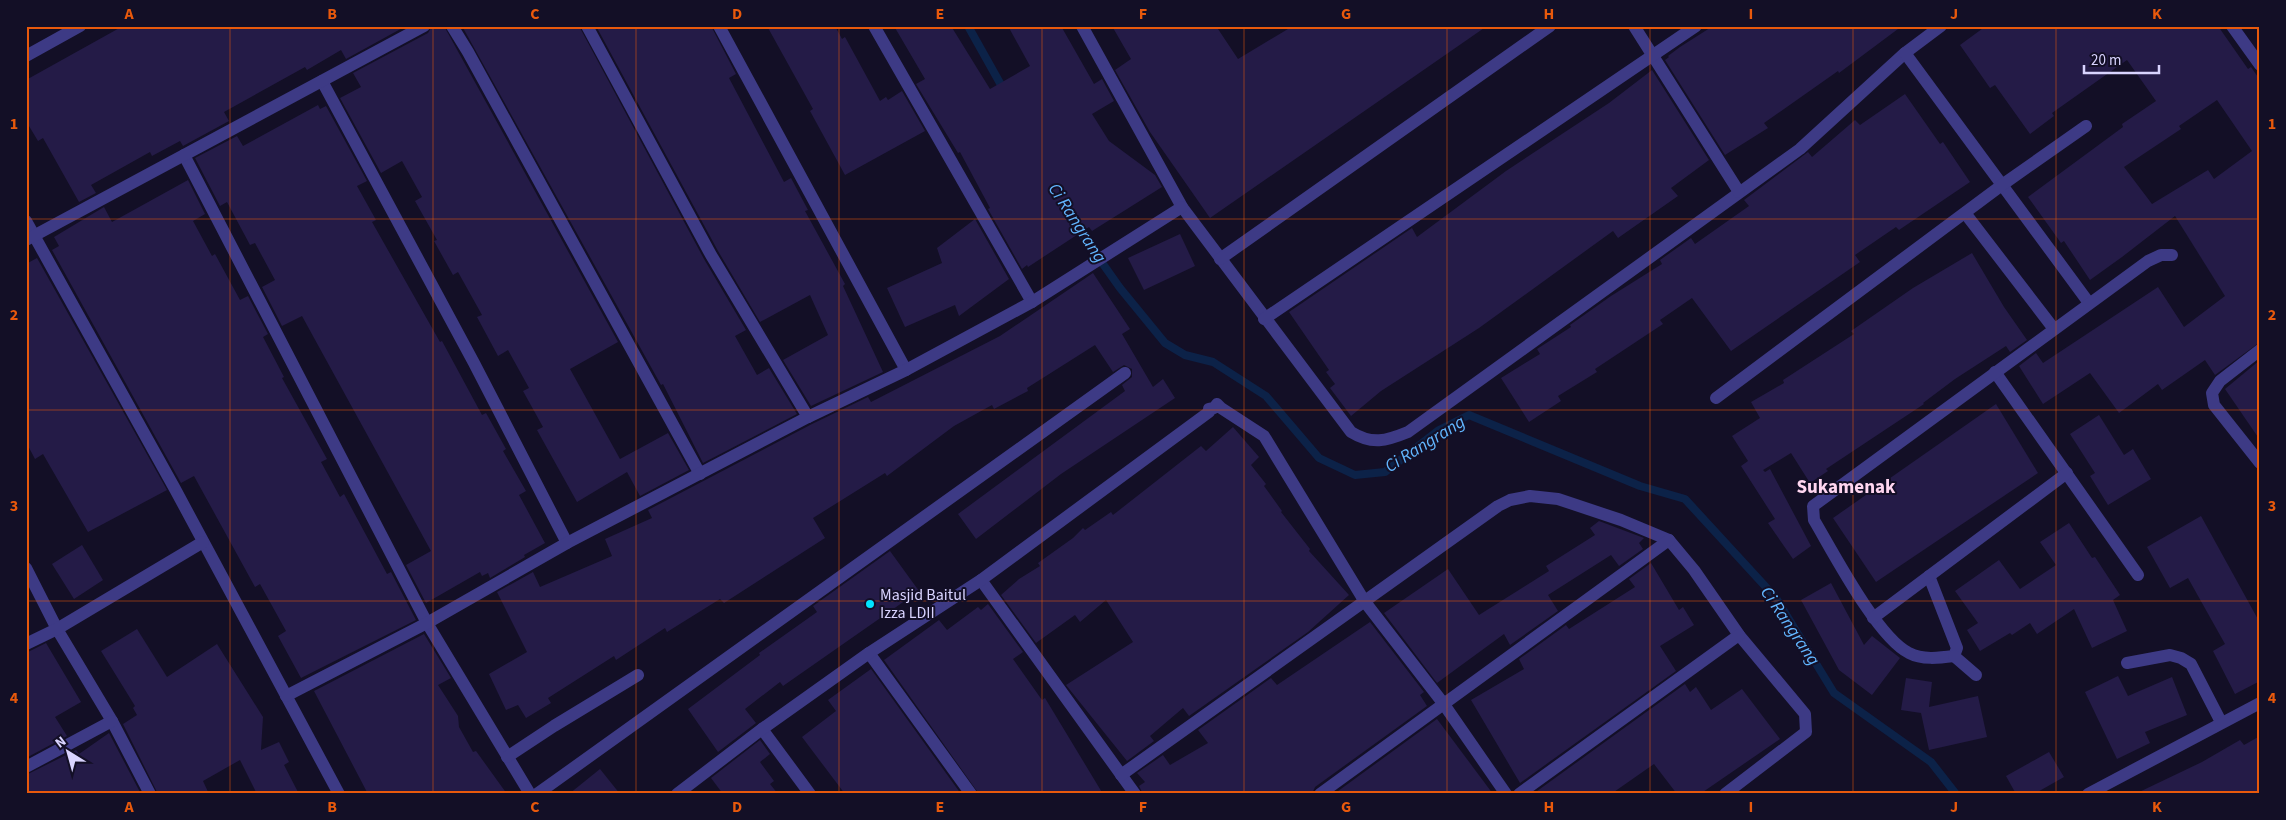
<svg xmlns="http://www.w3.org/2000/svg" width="2286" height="820" viewBox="0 0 2286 820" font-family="'Source Sans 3',sans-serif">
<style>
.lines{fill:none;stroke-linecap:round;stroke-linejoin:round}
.stream{stroke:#0c2248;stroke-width:8}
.building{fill:#241b47;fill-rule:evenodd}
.minor{stroke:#3d3a85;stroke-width:12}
.grid{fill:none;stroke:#e8590c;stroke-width:1;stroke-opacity:0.55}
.poi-dot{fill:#00e5ff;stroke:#130f26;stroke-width:2}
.labels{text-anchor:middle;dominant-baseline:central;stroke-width:4;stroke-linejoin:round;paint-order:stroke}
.poi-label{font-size:16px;fill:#d9d4ff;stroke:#130f26;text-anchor:start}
.water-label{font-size:18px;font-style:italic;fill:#62b6ff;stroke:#130f26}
.quarter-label{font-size:19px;font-weight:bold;fill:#ffd6f0;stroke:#130f26}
.neatline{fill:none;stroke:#e8590c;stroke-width:2}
.grid-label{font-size:16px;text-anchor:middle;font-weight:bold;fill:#e8590c}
</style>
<rect width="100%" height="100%" fill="#130f26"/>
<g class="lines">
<g class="stream">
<path d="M968 26 1005 92"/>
<path d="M1076 226 1120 288 1165 343 1185 355 1213 362 1266 396 1319 458 1355 475 1385 472 1439 430 1469 415 1640 486 1685 499 1776 598 1834 693 1931 762 1956 794"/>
</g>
</g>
<g class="building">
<path d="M123 26H406L346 59 341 50 307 70 305 67 224 112 229 121 183 146 180 141 152 156 150 152 91 185 96 193 79 202 43 138 38 141 26 121V80Z"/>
<path d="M432 26H444L618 342 570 369 620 459 668 433 689 470 640 496 627 472 577 502 537 430 543 427 523 391 529 388 508 350 498 356 477 317 482 315 458 272 453 275 434 241 437 240 415 201 422 197 402 161 381 173 340 98 361 87 353 73 428 33Z"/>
<path d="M462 26H579L704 259 746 330 735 336 757 375 769 368 797 414 703 463 663 384 661 385Z"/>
<path d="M596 26H711L736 74 729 78 784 182 791 178 808 210 805 211 845 284 843 286 883 372 811 406 783 360 828 335 810 295 760 322 718 251Z"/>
<path d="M767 26H835L842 39 845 37 880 101 886 97 888 100 902 91 925 131 845 175 810 111 813 109Z"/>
<path d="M894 26H951L990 89 1030 66 1008 26H1061L1094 84 1102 79 1114 101 1092 114 1109 141 1155 175 1162 187 1092 231 1089 227 1028 267 1027 265 1022 269 988 209 990 208 960 152 958 153 916 84 925 79Z"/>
<path d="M1112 26H1216L1238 59 1293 26H1487L1210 218 1150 132 1115 70 1131 59Z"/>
<path d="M1713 26H1902L1839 73 1838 71 1764 123 1768 128 1725 155 1665 60 1669 57 1668 56 1680 47Z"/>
<path d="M1986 26H2218L2248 69 2251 67 2260 80V342L2215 375 2205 360 2162 390 2158 384 2119 413 2090 373 2043 404 2019 366 2036 353 2043 363 2158 287 2184 327 2225 296 2175 216 2122 257 2090 280 2064 241 2061 243 2028 197 2123 127 2122 124 2156 101 2127 60 2052 113 2054 116 2030 134 1995 85 1990 88 1960 45ZM2217 100 2252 151 2214 179 2208 170 2152 204 2124 167 2181 129 2179 126Z"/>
<path d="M1652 70 1709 160 1671 188 1678 196 1618 238 1613 231 1479 328 1381 391 1351 416 1330 388 1335 384 1326 372 1329 370 1289 312 1412 228 1417 237 1506 171 1609 103Z"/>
<path d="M1905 94 1940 144 1943 142 1970 182 1899 230 1896 227 1855 255 1860 262 1731 351 1692 298 1660 320 1663 324 1595 369 1597 372 1558 396 1561 401 1529 422 1501 378 1540 354 1537 349 1571 327 1570 325 1611 296 1662 264 1660 260 1691 238 1695 244 1749 206 1744 200 1808 152 1812 157 1855 120 1860 125Z"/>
<path d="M318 105 320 109 326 106 367 181 357 186 376 220 372 222 440 342 442 341 482 415 486 413 506 449 503 451 526 491 519 495 545 543 524 555 525 557 490 578 488 573 482 576 480 572 426 603 406 565 431 551 302 316 282 326 262 287 275 280 255 243 250 245 227 202 220 206 195 158 237 136 243 146Z"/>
<path d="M188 180 205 214 193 221 212 256 215 254 240 300 248 296 268 334 263 337 284 377 282 378 327 459 321 462 340 497 344 494 387 574 391 572 416 620 301 678 278 636 286 631 260 584 255 587 194 476 181 483 52 250 59 246 54 237 104 207 112 222Z"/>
<path d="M975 219 1009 279 959 316 955 305 905 327 887 288 942 263 937 248Z"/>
<path d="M1180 234 1195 266 1144 290 1128 258Z"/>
<path d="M1972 253 2004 307 2027 340 2010 352 2006 346 1955 379 1923 403 1924 404 1826 469 1828 471 1810 483 1791 453 1763 470 1765 472 1770 469 1811 546 1793 559 1768 523 1775 519 1741 466 1748 461 1732 436 1760 418 1751 402 1784 383 1783 380 1854 334 1851 331 1913 288Z"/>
<path d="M37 258 167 490 88 532 43 454 35 459 26 442V264Z"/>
<path d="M1093 273 1130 329 1122 334 1153 387 1163 379 1175 398 1061 474 976 539 958 514 1125 391 1122 385 1132 377V369L1124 365 1113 372 1095 345 1027 388 1028 391 994 409 992 405 954 426 887 476 885 473 813 518 825 538 724 603 720 599 667 632 665 628 616 660 614 656 548 698 551 703 526 718 518 705 506 710 489 674 527 652 497 592 533 572 540 587 612 556 605 539 652 518 648 510 812 424 868 397 871 402 1000 336Z"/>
<path d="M2260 360V440L2225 389Z"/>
<path d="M1996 404 2038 473 1876 582 1833 518Z"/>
<path d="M2099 415 2124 455 2133 449 2151 479 2108 505 2090 476 2095 473 2070 434Z"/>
<path d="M1233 427 1259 457 1251 465 1266 484 1264 486 1282 511 1281 512 1310 549 1309 551 1349 595 1308 632 1189 716 1183 708 1150 736 1154 741 1127 761 1066 685 1133 642 1106 600 1080 622 1075 615 1036 643 1001 595 1019 579 1040 566 1038 563 1073 538 1083 528 1085 530 1111 512 1113 515 1201 446 1206 451Z"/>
<path d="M2201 516 2260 623V681L2235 694 2213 651 2225 644 2188 578 2170 588 2147 547Z"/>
<path d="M1599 521 1644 538 1639 543 1643 549 1619 566 1611 555 1548 595 1558 611 1510 645 1504 634 1437 683 1384 613 1448 569 1479 615 1549 571 1546 566 1595 535 1590 528Z"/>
<path d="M2069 523 2092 558 2095 557 2120 595 2113 600 2127 631 2092 648 2074 609 2037 634 2030 623 2012 635 2010 633 1980 651 1967 630 1978 623 1955 591 1999 560 2020 589 2056 565 2040 542Z"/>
<path d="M82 545 103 580 74 599 52 564Z"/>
<path d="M890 551 919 591 783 686 780 682 745 709 756 723 718 752 688 709 760 655 759 653 817 612 813 606Z"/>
<path d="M1651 563 1679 610 1683 607 1694 625 1660 646 1676 671 1520 783 1471 700 1524 669 1519 659 1566 625 1569 629 1635 587 1629 579Z"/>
<path d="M1831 583 1864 645 1872 636 1900 658 1872 695 1839 670 1801 600Z"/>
<path d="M988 604 1023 652 1013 659 1042 700 1045 698 1103 794H979L884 660 939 620 947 630 978 607 981 610Z"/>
<path d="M1370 622 1424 692 1420 695 1427 706 1315 787 1312 794H1143L1139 786 1145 782 1137 773 1163 755 1170 765 1208 743 1198 730 1271 678 1277 685Z"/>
<path d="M137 629 167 677 217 644 263 717 261 750 279 742 289 762 284 765 299 794H257L240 760 203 781 209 794H158L123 724 137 715 133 708 135 706 101 651Z"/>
<path d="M424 634 451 678 438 685 458 716 459 727 473 752 476 751 507 794H368L314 691Z"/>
<path d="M46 643 81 702 55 717 67 736 26 758V653Z"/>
<path d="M871 669 961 794H845L802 737 836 711 828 700Z"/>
<path d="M2118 676 2128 696 2172 677 2187 715 2145 732 2150 743 2117 759 2085 692Z"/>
<path d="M1906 678 1932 682 1929 707 1978 696 1987 737 1929 750 1921 713 1901 710Z"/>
<path d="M1685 684 1690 692 1696 687 1711 710 1742 689 1780 739 1700 794H1677L1654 764 1611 794H1533Z"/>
<path d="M1437 719 1493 794H1334Z"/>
<path d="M109 733 141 794H26V775L76 750 79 754Z"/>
<path d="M2260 736V794H2135L2202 762 2240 740 2244 745Z"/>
<path d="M760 740 770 754 760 762 774 781 770 784 778 794H723L711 778Z"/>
<path d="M2049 752 2064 777 2034 794H2016L2006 776Z"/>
<path d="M600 769 620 794H569Z"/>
</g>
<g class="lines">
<g class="minor">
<path d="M452 26 468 52 700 474"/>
<path d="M587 26 711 255 808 417"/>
<path d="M719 26 906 370"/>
<path d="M874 26 1032 302"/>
<path d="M1082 26 1182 207 1351 432C1372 445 1386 441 1408 432L1800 149 1905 53 1941 26"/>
<path d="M1634 26 1739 192"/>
<path d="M2232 26 2260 65"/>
<path d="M1905 53 2089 303"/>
<path d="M26 56 80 26"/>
<path d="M322 81 474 363 567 543"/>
<path d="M184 155 427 623 530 794"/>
<path d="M1965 213 2054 329"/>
<path d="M26 221 175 489 339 794"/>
<path d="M26 240 424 26"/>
<path d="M1220 259 1550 26"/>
<path d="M1264 319 1696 26"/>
<path d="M2260 350 2220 381 2212 393 2214 405 2260 463"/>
<path d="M1995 372 2138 575"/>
<path d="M1716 398 2002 185 2086 126"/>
<path d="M26 568 57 629 112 721 150 794"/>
<path d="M1929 576 1957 648 1954 656C1939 658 1922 660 1909 653 1877 637 1833 552 1814 520L1813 506 2148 261 2161 255H2172"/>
<path d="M981 580 1135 794"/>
<path d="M1873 618 2067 473"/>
<path d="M26 644 57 629 203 542"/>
<path d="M869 653 971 794"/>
<path d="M1954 656 1976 675"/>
<path d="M2127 663 2170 655 2181 658 2191 664 2221 722"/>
<path d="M286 696 427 623 567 543 808 417 906 370 1032 302 1182 207"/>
<path d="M762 729 810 794"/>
<path d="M507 757 554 726 638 675"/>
<path d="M26 767 112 721"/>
<path d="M1121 775 1498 506 1510 500 1530 496 1558 499 1621 520 1669 540 1694 570 1739 635 1805 714 1806 732 1725 794"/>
<path d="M537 794 1125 373"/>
<path d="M677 794 762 729 869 653 981 580 1209 412V409L1214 408 1217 404 1221 408 1264 436 1365 602 1443 703 1506 794"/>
<path d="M1320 794 1669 540"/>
<path d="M1519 794 1739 635"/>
<path d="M2088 794 2260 703"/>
</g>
</g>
<path class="grid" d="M230 26V794M433 26V794M636 26V794M839 26V794M1042 26V794M1244 26V794M1447 26V794M1650 26V794M1853 26V794M2056 26V794M26 219H2260M26 410H2260M26 601H2260"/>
<circle class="poi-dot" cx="870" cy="604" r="5"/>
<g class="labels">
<g class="poi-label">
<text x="880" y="595">Masjid Baitul<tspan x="880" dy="18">Izza LDII</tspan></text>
</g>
<g class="water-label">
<text transform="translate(1077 223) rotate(57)">Ci Rangrang</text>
<text transform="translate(1425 444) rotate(-32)">Ci Rangrang</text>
<text transform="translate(1790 626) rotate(56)">Ci Rangrang</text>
</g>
<g class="quarter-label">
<text x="1846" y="487">Sukamenak</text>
</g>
</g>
<rect width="2286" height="820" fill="none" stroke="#130f26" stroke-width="55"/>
<g transform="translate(68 752) rotate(323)" stroke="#130f26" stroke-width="4" paint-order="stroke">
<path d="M0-4L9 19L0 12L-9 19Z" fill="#d9d4ff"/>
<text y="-8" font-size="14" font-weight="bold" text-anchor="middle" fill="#d9d4ff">N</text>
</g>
<path d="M2084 65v8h75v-8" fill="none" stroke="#d9d4ff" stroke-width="2.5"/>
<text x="2091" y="65" font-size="15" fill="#d9d4ff" stroke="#130f26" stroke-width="4" paint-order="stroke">20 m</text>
<rect x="28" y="28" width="2230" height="764" class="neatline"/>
<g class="grid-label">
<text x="129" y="19">A</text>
<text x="332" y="19">B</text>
<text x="535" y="19">C</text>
<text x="737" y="19">D</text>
<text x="940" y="19">E</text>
<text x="1143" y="19">F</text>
<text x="1346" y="19">G</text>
<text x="1549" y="19">H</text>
<text x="1751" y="19">I</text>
<text x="1954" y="19">J</text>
<text x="2157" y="19">K</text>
<text x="14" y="129">1</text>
<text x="2272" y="129">1</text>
<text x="14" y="320">2</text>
<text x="2272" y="320">2</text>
<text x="14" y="511">3</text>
<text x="2272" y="511">3</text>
<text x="14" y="703">4</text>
<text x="2272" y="703">4</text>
<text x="129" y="812">A</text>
<text x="332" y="812">B</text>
<text x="535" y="812">C</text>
<text x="737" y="812">D</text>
<text x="940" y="812">E</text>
<text x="1143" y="812">F</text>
<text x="1346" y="812">G</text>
<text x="1549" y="812">H</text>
<text x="1751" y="812">I</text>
<text x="1954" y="812">J</text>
<text x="2157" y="812">K</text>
</g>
</svg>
